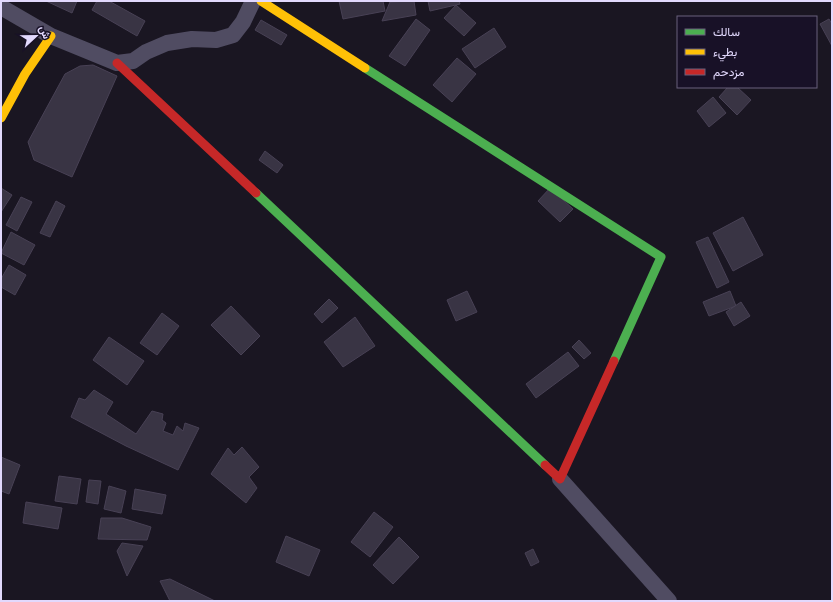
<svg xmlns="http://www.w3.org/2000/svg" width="833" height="602" viewBox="0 0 833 602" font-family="'Nunito Sans',Vazirmatn,sans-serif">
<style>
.building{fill:#393444;stroke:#484155}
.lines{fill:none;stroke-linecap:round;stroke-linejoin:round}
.street{stroke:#504c62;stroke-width:16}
.fast{stroke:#4caf50;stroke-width:9}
.slow{stroke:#ffc107;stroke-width:9}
.jam{stroke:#c62828;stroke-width:9}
</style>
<rect width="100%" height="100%" fill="#1a1622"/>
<g class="building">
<path d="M46 1H77L72 13Z"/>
<path d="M97 1H109L145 21 137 36 92 10Z"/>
<path d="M339 1H383L385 11 343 19Z"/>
<path d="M414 1 416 15 382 21 390 2Z"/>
<path d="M428 1H459L460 4 430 11Z"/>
<path d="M456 5 476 23 464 36 444 18Z"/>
<path d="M416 19 430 30 405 66 389 56Z"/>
<path d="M829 19 832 24V46L820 24Z"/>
<path d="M261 20 287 35 281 45 255 30Z"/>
<path d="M494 28 506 47 475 68 462 49Z"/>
<path d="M457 58 476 74 452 102 433 85Z"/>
<path d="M93 65 117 76 72 177 34 160 28 142 65 74 80 66Z"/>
<path d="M728 87H737L751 100 737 115 719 97Z"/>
<path d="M713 97 726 113 709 127 697 111Z"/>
<path d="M265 151 283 165 277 173 259 160Z"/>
<path d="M1 188 12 195 1 212Z"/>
<path d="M550 188 573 209 560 222 538 201Z"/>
<path d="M21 197 32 202 17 231 6 225Z"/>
<path d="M56 201 65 206 50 237 40 233Z"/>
<path d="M743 217 763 255 733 271 713 233Z"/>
<path d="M11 232 35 245 24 265 1 253Z"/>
<path d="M708 237 729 282 717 288 696 242Z"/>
<path d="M9 265 26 275 15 295 1 287V279Z"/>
<path d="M467 291 477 312 456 321 447 300Z"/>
<path d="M730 291 736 306 709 316 703 302Z"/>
<path d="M329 299 338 308 322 323 314 314Z"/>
<path d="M741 302 750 316 734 326 726 312Z"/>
<path d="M231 306 260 336 241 355 211 325Z"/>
<path d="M162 313 179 326 157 355 140 343Z"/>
<path d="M355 317 375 346 343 367 324 342Z"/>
<path d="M109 337 144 361 127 385 93 360Z"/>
<path d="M579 340 591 353 584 359 572 347Z"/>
<path d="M568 352 579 366 536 398 526 384Z"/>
<path d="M94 390 113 402 106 414 136 434 152 411 163 414 162 420 166 423 163 431 173 435 177 426 183 431 185 423 199 428 178 470 126 446 71 417 79 398 85 400Z"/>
<path d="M242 447 259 467 249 477 257 488 246 503 211 474 228 448 234 455Z"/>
<path d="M1 457 20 465 9 494 1 491Z"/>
<path d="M59 476 81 479 77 504 55 501Z"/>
<path d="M89 480 101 481 98 504 86 502Z"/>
<path d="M109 486 126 491 121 513 104 509Z"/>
<path d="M135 489 166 495 162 514 132 509Z"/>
<path d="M26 502 62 508 58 529 23 523Z"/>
<path d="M374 512 393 527 370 557 351 542Z"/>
<path d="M101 518H122L151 527 147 540 98 539Z"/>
<path d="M286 536 320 550 309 576 276 562Z"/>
<path d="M399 537 419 557 393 584 373 565Z"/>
<path d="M122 543 143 546 127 576 117 551Z"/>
<path d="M533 549 539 562 531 566 525 553Z"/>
<path d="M170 579 215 601H170L160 581Z"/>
</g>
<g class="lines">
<g class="street">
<path d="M1 7 51 36 117 63 133 61 146 52 167 43 192 39 216 40 233 35 243 22 253 1"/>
<path d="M560 479 669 601"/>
</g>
<g class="fast">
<path d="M365 68 661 257 614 361"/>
<path d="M256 193 545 465"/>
</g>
<g class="slow">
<path d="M261 1 365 68"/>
<path d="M1 118 25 74 51 36"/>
</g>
<g class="jam">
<path d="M117 63 256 193"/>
<path d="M545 465 560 479 614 361"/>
</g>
</g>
<rect width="833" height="602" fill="none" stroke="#e2d9fd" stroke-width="4"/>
<rect x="677" y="16" width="140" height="72" fill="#181127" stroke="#69617d"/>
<rect x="685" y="29" width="20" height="6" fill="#4caf50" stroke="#69617d"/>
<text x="713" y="36" font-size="12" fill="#e2d9fd">سالك</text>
<rect x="685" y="49" width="20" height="6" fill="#ffc107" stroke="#69617d"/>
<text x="713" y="56" font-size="12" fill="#e2d9fd">بطيء</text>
<rect x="685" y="69" width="20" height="6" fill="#c62828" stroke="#69617d"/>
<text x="713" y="76" font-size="12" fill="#e2d9fd">مزدحم</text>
<g transform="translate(36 36) rotate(68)" stroke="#181127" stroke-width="3" paint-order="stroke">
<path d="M0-3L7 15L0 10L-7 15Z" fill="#e2d9fd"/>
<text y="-6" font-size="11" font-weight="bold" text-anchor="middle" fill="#e2d9fd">ش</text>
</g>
</svg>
